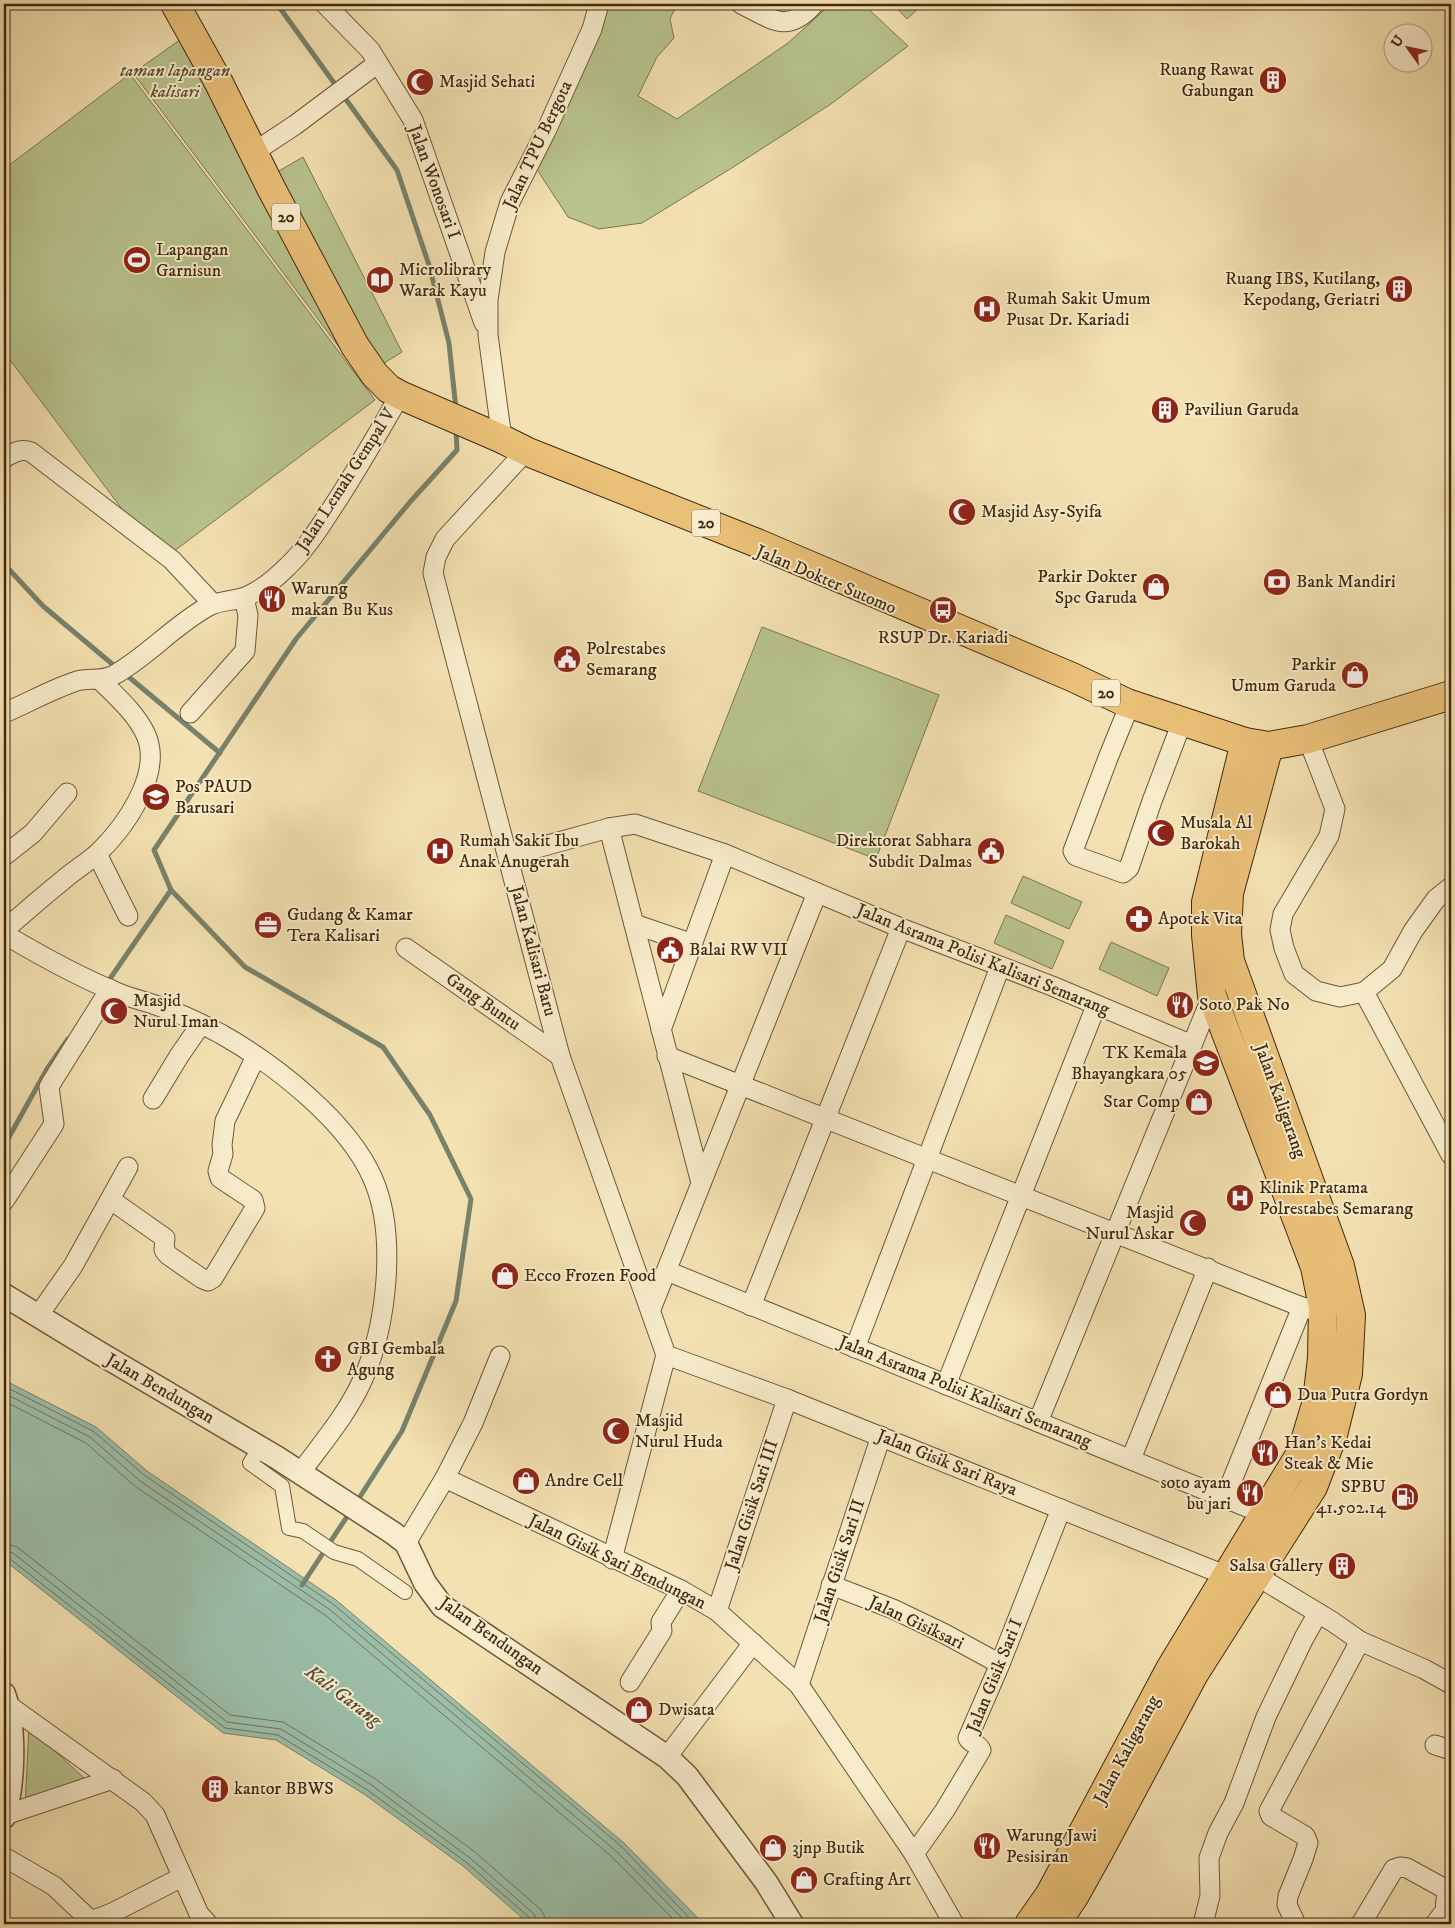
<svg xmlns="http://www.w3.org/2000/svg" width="1455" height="1928" viewBox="0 0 1455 1928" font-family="'IM FELL DW Pica',serif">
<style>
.green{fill:#b8c38e;stroke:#7c764f}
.water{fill:#9cbea9;stroke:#77826c}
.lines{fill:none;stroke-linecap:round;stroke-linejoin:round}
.shore{stroke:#6e745c;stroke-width:1}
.stream{stroke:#77826c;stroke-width:5}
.pedestrian-casing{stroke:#6d5738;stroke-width:16}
.minor-casing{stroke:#6d5738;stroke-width:21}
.tertiary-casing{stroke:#6d5738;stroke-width:25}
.trunk-casing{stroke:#402910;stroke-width:30}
.pedestrian{stroke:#f8eccc;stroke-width:14}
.minor{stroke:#f8eccc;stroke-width:19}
.tertiary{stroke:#f8eccc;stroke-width:22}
.trunk{stroke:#eac078;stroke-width:28}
.labels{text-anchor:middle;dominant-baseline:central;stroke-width:4;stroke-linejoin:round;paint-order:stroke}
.shield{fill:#f8eccc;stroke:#776448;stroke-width:1}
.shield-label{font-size:16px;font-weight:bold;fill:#402910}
.poi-label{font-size:18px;fill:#402910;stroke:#f8eccc;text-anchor:start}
.park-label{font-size:18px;font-style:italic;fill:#5e5030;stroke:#f8eccc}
.street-label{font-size:18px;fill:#402910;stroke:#f8eccc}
.water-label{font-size:19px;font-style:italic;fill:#574e36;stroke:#f8eccc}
</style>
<rect width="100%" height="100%" fill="#f4e1b1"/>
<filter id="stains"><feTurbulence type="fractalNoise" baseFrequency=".004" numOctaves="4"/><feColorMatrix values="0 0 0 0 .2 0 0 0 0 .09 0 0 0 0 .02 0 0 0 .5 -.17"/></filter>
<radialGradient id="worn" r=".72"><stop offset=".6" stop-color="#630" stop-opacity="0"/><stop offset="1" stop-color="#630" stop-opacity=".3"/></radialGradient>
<g class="green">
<path d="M609 4H677L670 19 674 38 657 57 638 96 677 119 788 43 831 4H863L908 46 831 104 735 166 642 223 599 229 568 217 536 168Z"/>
<path d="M893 4H923L907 19Z"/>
<path d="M184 37 363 379 133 73Z"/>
<path d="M130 74 375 400 161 561 4 352V169Z"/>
<path d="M303 157 402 352 376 368 272 175Z"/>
<path d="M762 627 939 695 876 859 698 791Z"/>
<path d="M1023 876 1082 902 1069 929 1011 903Z"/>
<path d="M1006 915 1064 941 1052 969 994 943Z"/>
<path d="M1111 942 1169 968 1157 996 1099 969Z"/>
<path d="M29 1727 84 1778 25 1808Z"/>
</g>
<path class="water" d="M4 1380 96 1427 147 1471 336 1600 624 1843 695 1915 702 1924H529L463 1866 364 1794 276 1740 223 1733 4 1560Z"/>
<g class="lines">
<g class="shore">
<path d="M4 1386 93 1431 144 1475 333 1604 621 1846 695 1924"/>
<path d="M4 1393 90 1437 140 1481 329 1609 616 1851 688 1924"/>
<path d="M4 1401 86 1443 136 1487 325 1615 611 1856 678 1924"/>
<path d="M4 1543 17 1547 230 1715 283 1722 374 1778 475 1852 540 1909 544 1915 546 1924"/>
<path d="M4 1550 13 1553 227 1722 281 1729 370 1784 470 1858 534 1914 538 1924"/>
<path d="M4 1556 9 1558 225 1728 278 1735 366 1789 466 1862 530 1918 532 1924"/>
</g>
<g class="stream">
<path d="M277 4 397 170 429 265 449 343 456 409"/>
<path d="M4 564 43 606 117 668"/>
<path d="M124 673 220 753"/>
<path d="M171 890 245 967 383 1047 430 1115 471 1199 456 1301 402 1431 356 1503"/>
<path d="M107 983 171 890 154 850 296 639 410 502 457 450 456 430"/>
<path d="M4 1146 47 1069 68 1039"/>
<path d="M302 1585 350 1512"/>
</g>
<defs>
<path id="pedestrian" d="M260 1448 250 1463 282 1486 289 1528 303 1531 334 1552 358 1559 405 1592"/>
<g id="minor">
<path d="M325 4 370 50 413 120 484 323"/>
<path d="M741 4C772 19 787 35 814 4"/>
<path d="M254 152 295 125 378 63"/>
<path d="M502 439 488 335V300L495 252 510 202 546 131 592 29 599 4"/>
<path d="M526 451 445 539 436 557 433 573 560 1056 666 1355"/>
<path d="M4 458C13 453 21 448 31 452L172 560 213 604"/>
<path d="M1130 704 1108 758 1073 851 1076 856 1123 873 1129 868 1152 801 1182 722"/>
<path d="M4 713C28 703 52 689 77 681 89 677 101 682 114 675 148 656 174 625 209 606 218 601 231 601 242 598 258 593 276 578 288 566 308 547 323 522 338 499 360 465 380 430 400 395"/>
<path d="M190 713 245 651 248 615 244 598"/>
<path d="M1308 739 1335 809 1329 836 1283 914 1280 930 1284 948 1294 974 1316 991 1340 997 1364 992 1392 969 1413 931 1436 899 1451 887"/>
<path d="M609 828 701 1183"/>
<path d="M97 854 128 916"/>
<path d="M4 856 33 833 67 793"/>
<path d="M508 856 609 828 635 824 725 854 901 928 1052 986 1192 1045"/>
<path d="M634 924 693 944"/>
<path d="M4 930C23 914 42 897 62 881 73 871 87 863 98 853 125 827 163 774 146 735 136 713 117 697 100 680"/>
<path d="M4 934C41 956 80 978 121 994 134 999 148 1002 161 1007 182 1014 202 1024 221 1034 274 1064 348 1121 373 1179 397 1234 387 1325 363 1379 348 1413 323 1442 301 1472"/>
<path d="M406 948 560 1056"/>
<path d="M1364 992 1451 1155"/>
<path d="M661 1030 725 854"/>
<path d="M667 1056 1302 1307 1310 1309 1323 1307"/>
<path d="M153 1099 179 1056 201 1024"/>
<path d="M111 1200 165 1238 164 1250 168 1255 201 1278 208 1281 213 1278 255 1208 253 1200 220 1178 218 1171 223 1154 222 1145 225 1121 256 1056"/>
<path d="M4 1201 54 1124 49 1087 53 1080 110 989"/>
<path d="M667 1271 1264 1514"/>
<path d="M751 1306 901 928"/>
<path d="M651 1309 817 893"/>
<path d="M38 1316 73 1266 128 1167"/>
<path d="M855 1348 1000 967"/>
<path d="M666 1355 787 1399 1237 1580"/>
<path d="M946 1385 1096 1006"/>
<path d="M1038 1422 1212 996"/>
<path d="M1131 1459 1208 1268"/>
<path d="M445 1478 473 1423 500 1356"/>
<path d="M1225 1498 1302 1307"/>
<path d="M406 1543 445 1478 681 1590 717 1611 799 1685 914 1854 954 1924"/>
<path d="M612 1559 666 1355"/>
<path d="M1257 1576 1333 1622 1360 1641 1424 1669 1451 1684"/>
<path d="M831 1585 893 1609 945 1634 1000 1664"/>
<path d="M717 1611 787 1399"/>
<path d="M630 1682 662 1631 661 1622 681 1590"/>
<path d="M799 1685 881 1436"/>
<path d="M8 1705 143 1802 155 1815 199 1914 208 1924"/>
<path d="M1435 1745 1451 1750"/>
<path d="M667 1757 753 1643"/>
<path d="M5 1815 113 1779"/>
<path d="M914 1854 945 1810 981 1750C978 1743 971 1744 968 1738L1000 1664 1061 1509"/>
<path d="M4 1857 54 1886 91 1921 112 1913 182 1877"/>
<path d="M1203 1924 1210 1896 1209 1858 1218 1833 1234 1803 1266 1717 1304 1638 1318 1613"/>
<path d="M1296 1924 1287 1905 1288 1896 1303 1859 1308 1843 1305 1836 1271 1816 1269 1811 1360 1641"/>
<path d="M1361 1924 1394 1869 1400 1867 1407 1868 1447 1890C1449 1899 1440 1905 1451 1912"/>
<path d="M1435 1924 1451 1903"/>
</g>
<g id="tertiary">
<path d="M4 1295 96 1351 276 1457 393 1533 406 1543 425 1583 442 1606 667 1757 687 1776 766 1882 792 1924"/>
<path d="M4 1694C16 1727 14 1784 4 1817"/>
</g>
<g id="trunk">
<path d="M175 4 219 83 271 188 355 346 375 375 389 389 400 395 502 439 528 452 757 543 1072 677 1127 703 1245 742 1269 746 1308 739 1451 695"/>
<path d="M1029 1924 1050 1894 1170 1669 1302 1451 1317 1401 1322 1358 1323 1307 1315 1267 1212 996 1206 935V902L1245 742"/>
<path d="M1056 1924 1075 1895 1099 1852 1194 1674 1313 1487 1333 1435 1348 1374 1351 1315 1340 1266 1230 961 1227 934 1229 893 1269 746"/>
</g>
</defs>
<use href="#pedestrian" class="pedestrian-casing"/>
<use href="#minor" class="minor-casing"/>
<use href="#tertiary" class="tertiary-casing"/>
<use href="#trunk" class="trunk-casing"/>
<use href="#pedestrian" class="pedestrian"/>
<use href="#minor" class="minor"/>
<use href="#tertiary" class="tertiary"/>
<use href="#trunk" class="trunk"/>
</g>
<defs>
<symbol id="building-disc" viewBox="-11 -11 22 22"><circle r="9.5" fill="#8f2418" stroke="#f8eccc"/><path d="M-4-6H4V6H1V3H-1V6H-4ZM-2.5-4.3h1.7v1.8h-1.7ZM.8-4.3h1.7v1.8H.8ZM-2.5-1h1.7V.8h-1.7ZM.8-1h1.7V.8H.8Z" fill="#fff"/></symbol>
<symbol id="mosque-disc" viewBox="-11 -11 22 22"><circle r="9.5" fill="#8f2418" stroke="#f8eccc"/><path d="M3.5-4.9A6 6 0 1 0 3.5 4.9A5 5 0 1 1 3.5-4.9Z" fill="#fff"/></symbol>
<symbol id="stadium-disc" viewBox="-11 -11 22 22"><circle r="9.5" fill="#8f2418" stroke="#f8eccc"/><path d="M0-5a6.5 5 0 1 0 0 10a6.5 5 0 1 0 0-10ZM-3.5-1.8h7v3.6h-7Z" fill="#fff"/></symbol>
<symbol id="library-disc" viewBox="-11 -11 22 22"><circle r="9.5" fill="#8f2418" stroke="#f8eccc"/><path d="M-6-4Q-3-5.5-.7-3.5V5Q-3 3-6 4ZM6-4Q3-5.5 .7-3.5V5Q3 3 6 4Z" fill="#fff"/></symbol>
<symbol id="hospital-disc" viewBox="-11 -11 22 22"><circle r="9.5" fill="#8f2418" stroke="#f8eccc"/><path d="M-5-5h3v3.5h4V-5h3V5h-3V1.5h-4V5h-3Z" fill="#fff"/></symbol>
<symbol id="bank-disc" viewBox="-11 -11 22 22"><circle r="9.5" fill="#8f2418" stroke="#f8eccc"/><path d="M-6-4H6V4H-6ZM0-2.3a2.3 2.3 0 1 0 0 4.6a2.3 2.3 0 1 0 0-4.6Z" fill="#fff"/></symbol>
<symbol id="shop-disc" viewBox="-11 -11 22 22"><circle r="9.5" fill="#8f2418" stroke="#f8eccc"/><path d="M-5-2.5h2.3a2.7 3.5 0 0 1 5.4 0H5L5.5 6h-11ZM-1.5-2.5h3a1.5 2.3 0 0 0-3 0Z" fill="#fff"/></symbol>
<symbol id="restaurant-disc" viewBox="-11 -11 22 22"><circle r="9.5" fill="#8f2418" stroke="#f8eccc"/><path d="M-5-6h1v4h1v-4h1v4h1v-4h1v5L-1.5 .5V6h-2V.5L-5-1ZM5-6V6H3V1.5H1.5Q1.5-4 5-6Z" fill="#fff"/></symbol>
<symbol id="bus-disc" viewBox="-11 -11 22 22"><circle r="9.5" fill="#8f2418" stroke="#f8eccc"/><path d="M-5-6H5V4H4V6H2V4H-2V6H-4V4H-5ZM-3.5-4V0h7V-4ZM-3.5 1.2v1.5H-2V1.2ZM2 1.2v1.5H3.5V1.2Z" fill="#fff"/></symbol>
<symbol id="civic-disc" viewBox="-11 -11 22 22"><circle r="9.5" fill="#8f2418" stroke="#f8eccc"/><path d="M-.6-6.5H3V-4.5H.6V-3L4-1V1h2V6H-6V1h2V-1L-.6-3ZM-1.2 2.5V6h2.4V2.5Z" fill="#fff"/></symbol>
<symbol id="school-disc" viewBox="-11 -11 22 22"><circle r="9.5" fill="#8f2418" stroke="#f8eccc"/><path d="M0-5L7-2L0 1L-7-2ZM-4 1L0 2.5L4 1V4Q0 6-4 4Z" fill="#fff"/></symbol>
<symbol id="pharmacy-disc" viewBox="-11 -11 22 22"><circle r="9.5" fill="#8f2418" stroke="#f8eccc"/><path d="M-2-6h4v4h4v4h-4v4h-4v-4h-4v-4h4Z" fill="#fff"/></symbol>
<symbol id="office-disc" viewBox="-11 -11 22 22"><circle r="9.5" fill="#8f2418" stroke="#f8eccc"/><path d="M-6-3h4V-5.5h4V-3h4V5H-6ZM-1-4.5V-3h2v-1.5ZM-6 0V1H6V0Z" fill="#fff"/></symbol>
<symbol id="church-disc" viewBox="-11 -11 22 22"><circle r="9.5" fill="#8f2418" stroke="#f8eccc"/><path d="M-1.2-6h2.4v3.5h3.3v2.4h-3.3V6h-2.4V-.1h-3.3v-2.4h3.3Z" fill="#fff"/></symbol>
<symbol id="fuel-disc" viewBox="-11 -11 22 22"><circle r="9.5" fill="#8f2418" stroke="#f8eccc"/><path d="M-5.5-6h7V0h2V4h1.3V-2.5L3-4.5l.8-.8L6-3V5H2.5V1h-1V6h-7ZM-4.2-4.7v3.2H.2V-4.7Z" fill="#fff"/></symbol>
</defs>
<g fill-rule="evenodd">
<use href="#building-disc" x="1257" y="64" width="32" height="32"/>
<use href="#mosque-disc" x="404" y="66" width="32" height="32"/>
<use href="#stadium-disc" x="121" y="244" width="32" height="32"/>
<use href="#library-disc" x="364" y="264" width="32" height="32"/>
<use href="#building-disc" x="1383" y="273" width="32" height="32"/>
<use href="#hospital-disc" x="971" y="293" width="32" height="32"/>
<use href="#building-disc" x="1149" y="394" width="32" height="32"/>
<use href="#mosque-disc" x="946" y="496" width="32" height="32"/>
<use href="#bank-disc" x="1261" y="566" width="32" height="32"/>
<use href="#shop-disc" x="1140" y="571" width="32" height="32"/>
<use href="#restaurant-disc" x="256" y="583" width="32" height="32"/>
<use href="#bus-disc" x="927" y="594" width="32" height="32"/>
<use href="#civic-disc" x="551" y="643" width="32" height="32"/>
<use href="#shop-disc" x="1339" y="659" width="32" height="32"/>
<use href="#school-disc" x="140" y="781" width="32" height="32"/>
<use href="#mosque-disc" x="1145" y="817" width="32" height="32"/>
<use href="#hospital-disc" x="424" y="835" width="32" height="32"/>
<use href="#civic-disc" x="975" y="835" width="32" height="32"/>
<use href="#pharmacy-disc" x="1123" y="903" width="32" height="32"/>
<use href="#office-disc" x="252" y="909" width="32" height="32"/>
<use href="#civic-disc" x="654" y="934" width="32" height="32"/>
<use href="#restaurant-disc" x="1164" y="989" width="32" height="32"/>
<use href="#mosque-disc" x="98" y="995" width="32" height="32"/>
<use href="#school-disc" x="1190" y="1047" width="32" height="32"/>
<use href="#shop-disc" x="1183" y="1086" width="32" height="32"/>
<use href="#hospital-disc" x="1224" y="1182" width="32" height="32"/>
<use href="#mosque-disc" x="1177" y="1207" width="32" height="32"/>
<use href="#shop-disc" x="489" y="1260" width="32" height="32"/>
<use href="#church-disc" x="312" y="1343" width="32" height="32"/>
<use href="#shop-disc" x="1262" y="1379" width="32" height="32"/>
<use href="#mosque-disc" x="600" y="1415" width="32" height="32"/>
<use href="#restaurant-disc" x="1249" y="1437" width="32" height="32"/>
<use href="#shop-disc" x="510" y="1465" width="32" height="32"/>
<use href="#restaurant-disc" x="1234" y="1477" width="32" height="32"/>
<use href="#fuel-disc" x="1389" y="1481" width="32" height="32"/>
<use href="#building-disc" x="1326" y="1550" width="32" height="32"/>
<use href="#shop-disc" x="623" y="1694" width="32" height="32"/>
<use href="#building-disc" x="199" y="1773" width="32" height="32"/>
<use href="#restaurant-disc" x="971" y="1830" width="32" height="32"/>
<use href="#shop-disc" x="757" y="1832" width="32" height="32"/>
<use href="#shop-disc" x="788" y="1864" width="32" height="32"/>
</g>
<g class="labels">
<g class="shield">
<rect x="272" y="203.5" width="28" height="27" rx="4"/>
<rect x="692" y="509.5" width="28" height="27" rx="4"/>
<rect x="1092" y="679.5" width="28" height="27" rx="4"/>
</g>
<g class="shield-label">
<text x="286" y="217">20</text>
<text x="706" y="523">20</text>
<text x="1106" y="693">20</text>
</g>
<g class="poi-label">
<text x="1254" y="70" text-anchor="end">Ruang Rawat<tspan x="1254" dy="21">Gabungan</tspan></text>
<text x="439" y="82">Masjid Sehati</text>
<text x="156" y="250">Lapangan<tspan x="156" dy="21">Garnisun</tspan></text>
<text x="399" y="270">Microlibrary<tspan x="399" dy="21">Warak Kayu</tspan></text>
<text x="1380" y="279" text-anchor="end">Ruang IBS, Kutilang,<tspan x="1380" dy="21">Kepodang, Geriatri</tspan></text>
<text x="1006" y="299">Rumah Sakit Umum<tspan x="1006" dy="21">Pusat Dr. Kariadi</tspan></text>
<text x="1184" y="410">Paviliun Garuda</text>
<text x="981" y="512">Masjid Asy-Syifa</text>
<text x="1137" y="577" text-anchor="end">Parkir Dokter<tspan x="1137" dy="21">Spc Garuda</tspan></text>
<text x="1296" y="582">Bank Mandiri</text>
<text x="291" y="589">Warung<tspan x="291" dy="21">makan Bu Kus</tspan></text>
<text x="943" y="638" text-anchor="middle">RSUP Dr. Kariadi</text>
<text x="586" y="649">Polrestabes<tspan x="586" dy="21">Semarang</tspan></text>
<text x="1336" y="665" text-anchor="end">Parkir<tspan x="1336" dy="21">Umum Garuda</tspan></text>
<text x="175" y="787">Pos PAUD<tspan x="175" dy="21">Barusari</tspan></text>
<text x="1180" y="823">Musala Al<tspan x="1180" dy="21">Barokah</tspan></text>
<text x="459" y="841">Rumah Sakit Ibu<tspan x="459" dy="21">Anak Anugerah</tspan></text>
<text x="972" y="841" text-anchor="end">Direktorat Sabhara<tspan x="972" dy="21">Subdit Dalmas</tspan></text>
<text x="287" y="915">Gudang &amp; Kamar<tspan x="287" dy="21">Tera Kalisari</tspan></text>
<text x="1158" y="919">Apotek Vita</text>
<text x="689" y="950">Balai RW VII</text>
<text x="133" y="1001">Masjid<tspan x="133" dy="21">Nurul Iman</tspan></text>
<text x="1199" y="1005">Soto Pak No</text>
<text x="1187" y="1053" text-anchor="end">TK Kemala<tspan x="1187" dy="21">Bhayangkara 05</tspan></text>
<text x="1180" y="1102" text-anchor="end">Star Comp</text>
<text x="1259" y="1188">Klinik Pratama<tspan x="1259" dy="21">Polrestabes Semarang</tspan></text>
<text x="1174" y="1213" text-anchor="end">Masjid<tspan x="1174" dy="21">Nurul Askar</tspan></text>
<text x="524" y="1276">Ecco Frozen Food</text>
<text x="347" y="1349">GBI Gembala<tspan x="347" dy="21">Agung</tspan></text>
<text x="1297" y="1395">Dua Putra Gordyn</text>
<text x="635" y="1421">Masjid<tspan x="635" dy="21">Nurul Huda</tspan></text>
<text x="1284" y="1443">Han's Kedai<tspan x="1284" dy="21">Steak &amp; Mie</tspan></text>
<text x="545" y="1481">Andre Cell</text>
<text x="1231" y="1483" text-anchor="end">soto ayam<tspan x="1231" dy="21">bu jari</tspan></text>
<text x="1386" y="1487" text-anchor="end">SPBU<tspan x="1386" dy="21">41.502.14</tspan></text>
<text x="1323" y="1566" text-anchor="end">Salsa Gallery</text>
<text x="658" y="1710">Dwisata</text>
<text x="234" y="1789">kantor BBWS</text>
<text x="1006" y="1836">Warung Jawi<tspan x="1006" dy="21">Pesisiran</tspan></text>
<text x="792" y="1848">3jnp Butik</text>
<text x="823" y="1880">Crafting Art</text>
</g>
<g class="park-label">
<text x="175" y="71">taman lapangan<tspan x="175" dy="21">kalisari</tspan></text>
</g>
<g class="street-label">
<text transform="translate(538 145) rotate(-65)">Jalan TPU Bergota</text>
<text transform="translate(434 182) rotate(70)">Jalan Wonosari I</text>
<text transform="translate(346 480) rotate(-57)">Jalan Lemah Gempal V</text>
<text transform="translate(826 580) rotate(23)">Jalan Dokter Sutomo</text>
<text transform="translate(533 951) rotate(75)">Jalan Kalisari Baru</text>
<text transform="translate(983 960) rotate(22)">Jalan Asrama Polisi Kalisari Semarang</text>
<text transform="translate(483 1002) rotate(35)">Gang Buntu</text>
<text transform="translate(1280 1101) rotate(70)">Jalan Kaligarang</text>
<text transform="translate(160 1389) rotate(30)">Jalan Bendungan</text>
<text transform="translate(965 1392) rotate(22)">Jalan Asrama Polisi Kalisari Semarang</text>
<text transform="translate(947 1463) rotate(22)">Jalan Gisik Sari Raya</text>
<text transform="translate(752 1505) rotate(-72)">Jalan Gisik Sari III</text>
<text transform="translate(840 1561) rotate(-72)">Jalan Gisik Sari II</text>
<text transform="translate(617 1562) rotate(26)">Jalan Gisik Sari Bendungan</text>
<text transform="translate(916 1623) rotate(25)">Jalan Gisiksari</text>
<text transform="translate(491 1636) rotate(35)">Jalan Bendungan</text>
<text transform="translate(995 1676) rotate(-68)">Jalan Gisik Sari I</text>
<text transform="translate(1127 1750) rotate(-62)">Jalan Kaligarang</text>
</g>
<g class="water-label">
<text transform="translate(343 1696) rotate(37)">Kali Garang</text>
</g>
</g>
<rect width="1455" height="1928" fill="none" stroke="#f4e1b1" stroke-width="20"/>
<rect x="5" y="5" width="1445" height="1918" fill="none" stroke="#402910" stroke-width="2.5"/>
<rect x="10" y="10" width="1435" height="1908" fill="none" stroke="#402910"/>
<g transform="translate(1408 48) rotate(303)"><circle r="24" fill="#f8eccc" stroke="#ae9e81"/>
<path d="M0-4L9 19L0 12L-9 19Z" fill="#8f2418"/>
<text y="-8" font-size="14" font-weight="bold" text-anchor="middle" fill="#402910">U</text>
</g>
<rect width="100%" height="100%" filter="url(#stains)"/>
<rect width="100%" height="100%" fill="url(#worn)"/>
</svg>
